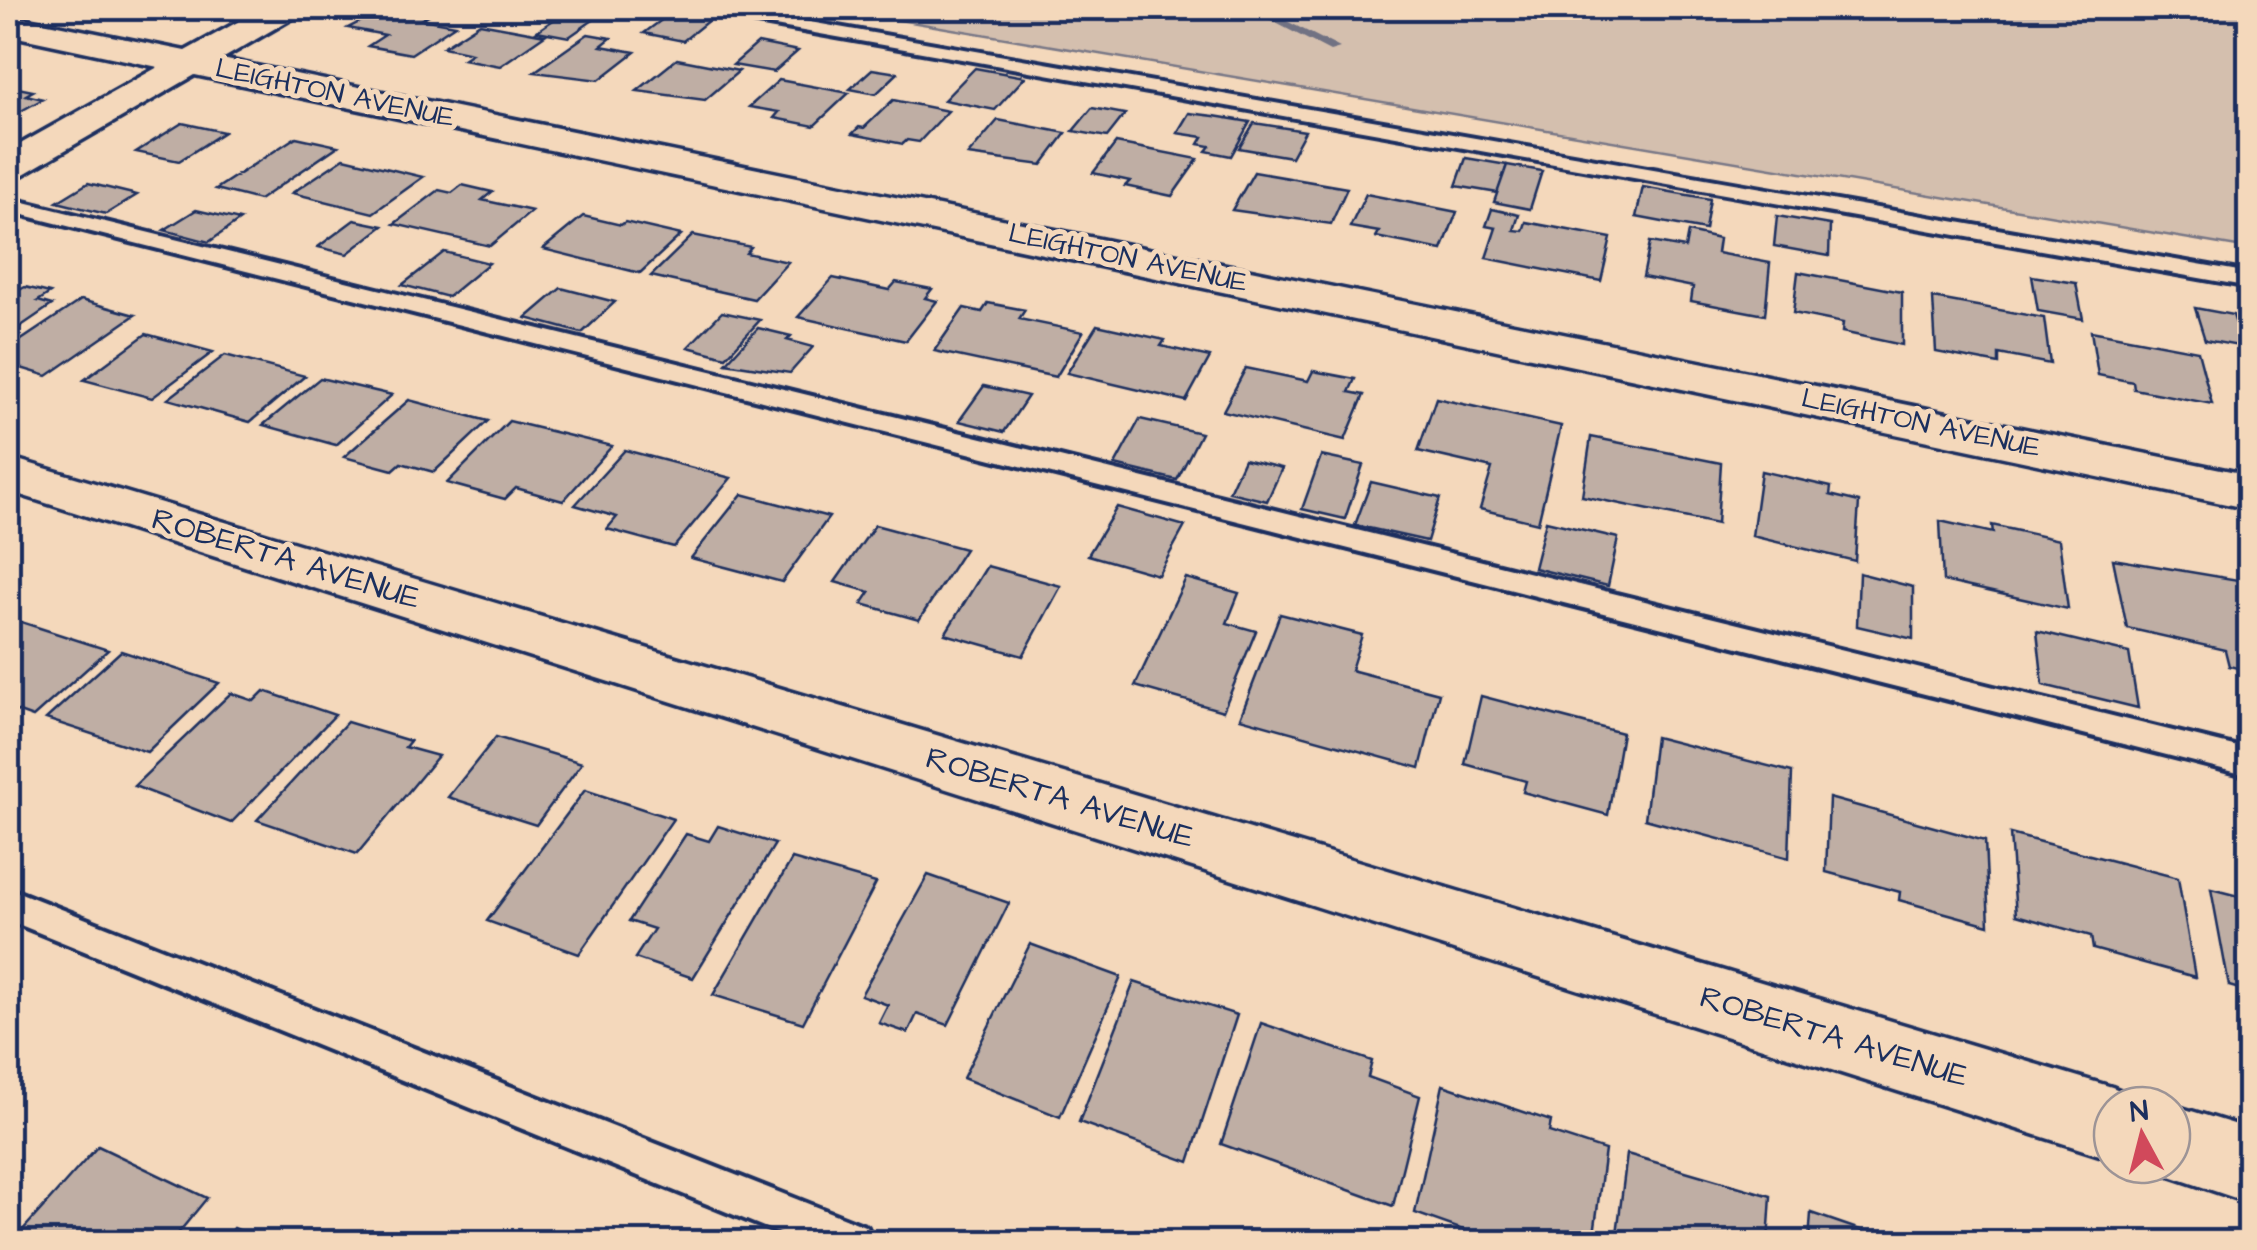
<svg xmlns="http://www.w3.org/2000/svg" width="2257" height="1250" viewBox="0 0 2257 1250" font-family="'Architects Daughter',sans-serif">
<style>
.green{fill:#d4bfae;stroke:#787786;stroke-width:2.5}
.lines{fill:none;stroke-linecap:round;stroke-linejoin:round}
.stream{fill:#717283;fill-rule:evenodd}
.building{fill:#bfaea4;stroke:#1b2f5e;stroke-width:2.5}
.service-casing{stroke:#1b2f5e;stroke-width:8}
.minor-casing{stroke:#1b2f5e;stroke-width:7}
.service{fill:#f4d8bb;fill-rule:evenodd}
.minor{fill:#f4d8bb;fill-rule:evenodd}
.labels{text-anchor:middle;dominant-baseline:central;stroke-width:10;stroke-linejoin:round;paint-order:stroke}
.far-street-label{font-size:28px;fill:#1b2f5e;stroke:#f4d8bb}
.street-label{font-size:32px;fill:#1b2f5e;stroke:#f4d8bb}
</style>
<rect width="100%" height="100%" fill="#f4d8bb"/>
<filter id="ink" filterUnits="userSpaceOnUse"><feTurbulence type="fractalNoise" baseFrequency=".01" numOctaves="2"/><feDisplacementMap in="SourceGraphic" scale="20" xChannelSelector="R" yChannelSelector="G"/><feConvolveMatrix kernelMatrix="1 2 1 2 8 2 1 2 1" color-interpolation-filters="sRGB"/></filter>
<g filter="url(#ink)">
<path class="green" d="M828 8H2249V249Z"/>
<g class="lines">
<path class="stream" d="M1247 8H1261L1340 48 1330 51Z"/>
</g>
<g class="building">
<path d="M387 8H440L422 19 455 25 411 54 368 46 385 35 348 28Z"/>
<path d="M571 8 603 13 569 37 537 31Z"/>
<path d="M671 13 709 20 683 41 644 33Z"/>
<path d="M480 23 545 35 500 66 463 59 472 53 443 47Z"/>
<path d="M588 34 611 38 601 46 635 52 599 80 534 72Z"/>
<path d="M758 43 798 51 774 72 733 65Z"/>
<path d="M677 59 739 71 705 100 637 91Z"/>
<path d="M975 68 1025 77 995 110 944 100Z"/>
<path d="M872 69 898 73 876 94 850 89Z"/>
<path d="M779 80 849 93 814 126 774 118 779 112 749 107Z"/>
<path d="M8 86 33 91 26 95 43 99 8 118Z"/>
<path d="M893 100 948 111 919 142 907 140 903 144 852 134 859 127 864 128Z"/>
<path d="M1092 108 1125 114 1107 137 1073 131Z"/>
<path d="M1189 113 1214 116 1250 122 1231 156 1206 151 1210 146 1199 144 1203 137 1177 133Z"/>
<path d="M998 120 1066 133 1042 165 968 155Z"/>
<path d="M182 123 224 132 179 161 136 152Z"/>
<path d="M1254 123 1305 131 1291 157 1239 148Z"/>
<path d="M296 137 338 146 259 200 216 189Z"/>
<path d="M1116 143 1198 159 1172 196 1125 186 1130 181 1093 173Z"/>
<path d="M344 158 423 177 373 213 292 193Z"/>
<path d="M1466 158 1507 165 1498 193 1456 186Z"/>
<path d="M1507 165 1542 171 1530 209 1494 202Z"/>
<path d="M1254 172 1347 188 1331 224 1232 210Z"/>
<path d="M88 183 137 195 106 214 57 202Z"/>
<path d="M462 185 492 192 482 200 532 211 490 246 394 224 439 190 452 193Z"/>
<path d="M1643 187 1710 199 1705 230 1636 217Z"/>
<path d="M1366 194 1457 212 1442 250 1376 237 1379 232 1350 227Z"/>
<path d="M1492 209 1519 215 1514 230 1523 231 1526 222 1611 238 1601 281 1486 258 1496 228 1486 226Z"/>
<path d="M196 210 240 220 209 242 164 230Z"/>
<path d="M583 216 621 225 625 222 681 235 640 273 543 249Z"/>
<path d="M1777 216 1830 225 1829 256 1774 246Z"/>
<path d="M354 220 383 226 347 254 318 247Z"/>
<path d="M1688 232 1719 239 1717 253 1770 263 1765 315 1691 301 1693 287 1643 277 1650 242 1685 248Z"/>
<path d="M693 235 751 247 746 253 788 262 754 299 651 276Z"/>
<path d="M444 252 489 263 448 297 402 285Z"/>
<path d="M1798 272 1902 292V345L1842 332 1843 323 1793 313Z"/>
<path d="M2032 276 2076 283 2083 319 2038 311Z"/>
<path d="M833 278 889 290 896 282 932 289 925 298 937 301 906 341 798 317Z"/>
<path d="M25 287 50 293 38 301 52 305 8 335V296Z"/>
<path d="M561 288 615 302 582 333 526 318Z"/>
<path d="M1933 298 2044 318 2050 364 1999 354V364L1936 352Z"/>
<path d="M81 300 135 315 47 376 8 364V349Z"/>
<path d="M988 303 1025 310 1019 319 1083 332 1056 377 934 351 964 308 982 312Z"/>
<path d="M2195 308 2233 315 2244 347 2205 340Z"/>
<path d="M722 312 760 320 726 357 688 347Z"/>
<path d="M1097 325 1165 340 1161 346 1210 357 1186 401 1067 373Z"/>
<path d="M758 328 791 336 787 340 813 347 790 373 726 363Z"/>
<path d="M2091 331 2198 351 2212 404 2134 389 2133 382 2098 375Z"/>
<path d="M146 334 213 352 152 398 84 380Z"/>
<path d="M225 355 305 376 250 422 168 399Z"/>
<path d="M1246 368 1308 381 1313 371 1355 379 1349 392 1364 395 1345 440 1223 411Z"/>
<path d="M320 378 392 395 336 445 263 425Z"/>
<path d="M984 386 1028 396 1004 432 959 421Z"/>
<path d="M1436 398 1561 426 1538 523 1480 509 1492 468 1418 451Z"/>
<path d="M409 400 488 421 434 472 401 463 393 470 344 457Z"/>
<path d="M1140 419 1201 433 1177 480 1115 465Z"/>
<path d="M509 421 612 446 563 501 516 488 505 499 447 483Z"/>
<path d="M1591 437 1721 463 1717 524 1582 496Z"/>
<path d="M625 450 731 478 674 547 607 529 617 517 575 505Z"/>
<path d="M1321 456 1363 465 1345 519 1302 509Z"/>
<path d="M1244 459 1282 468 1267 501 1229 492Z"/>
<path d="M1761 471 1831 487 1830 495 1859 502 1855 561 1752 536Z"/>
<path d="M1371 482 1440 498 1427 541 1355 525Z"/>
<path d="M742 494 829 517 782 582 691 558Z"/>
<path d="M1117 507 1185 526 1158 575 1088 555Z"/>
<path d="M1546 521 1618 538 1608 586 1534 568Z"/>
<path d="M1940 521 1993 533 1992 525 2059 540 2068 609 1943 581Z"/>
<path d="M875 525 965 549 919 620 862 604 870 592 835 582Z"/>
<path d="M2113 559 2250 582V671L2229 666 2225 650 2127 628Z"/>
<path d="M987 566 1061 586 1023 656 945 634Z"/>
<path d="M1859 573 1913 587V639L1857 626Z"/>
<path d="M1186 578 1239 593 1227 623 1256 631 1223 711 1135 686Z"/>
<path d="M1280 614 1362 635 1351 670 1439 693 1420 768 1240 718Z"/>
<path d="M15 620 108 650 33 717 8 708V626Z"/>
<path d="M2037 631 2129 653 2138 708 2043 685Z"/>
<path d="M121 651 219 683 147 752 46 719Z"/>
<path d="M264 691 335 715 231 823 134 786 231 693 254 701Z"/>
<path d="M1481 696 1622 733 1608 815 1523 792 1526 781 1465 764Z"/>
<path d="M347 722 410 741 405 747 438 756 357 854 257 820Z"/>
<path d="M496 737 582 763 536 825 448 797Z"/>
<path d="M1655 737 1792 772 1789 858 1645 819Z"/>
<path d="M585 790 673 819 579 954 487 921Z"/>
<path d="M1829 798 1985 841 1989 925 1899 900 1900 892 1826 872Z"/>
<path d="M718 826 775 844 693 978 635 958 654 929 629 921 686 834 709 841Z"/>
<path d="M2010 834 2178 878 2195 977 2093 949 2091 936 2016 915Z"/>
<path d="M792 859 876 883 803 1023 713 995Z"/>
<path d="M928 875 1009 903 948 1025 917 1014 908 1033 879 1023 888 1005 861 995Z"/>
<path d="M2211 889 2250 899V992L2229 986Z"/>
<path d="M1030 944 1121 977 1060 1117 963 1078Z"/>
<path d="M1134 982 1237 1015 1189 1162 1079 1122Z"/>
<path d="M1261 1023 1372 1061 1368 1077 1420 1096 1393 1206 1221 1144Z"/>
<path d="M1443 1085 1551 1121 1549 1132 1605 1150 1593 1242H1497L1415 1213Z"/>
<path d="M98 1146 207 1198 171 1242H12Z"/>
<path d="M1627 1154 1771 1196 1768 1242H1616Z"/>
<path d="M1811 1213 1895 1242H1809Z"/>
<path d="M234 1228 266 1242H224Z"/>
</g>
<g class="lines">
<defs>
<g id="service">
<path d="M692 8H729L2250 273V287L701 13Z"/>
<path d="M8 198 2250 750V776L8 211Z"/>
<path d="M8 888 852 1221 867 1227 873 1242H801L8 920Z"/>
</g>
<g id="minor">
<path d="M263 8H302L298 15 222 59 2250 475V509L195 75 22 175 8 178V151L158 67 8 35V15L185 51Z"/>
<path d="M8 457 2112 1087 2138 1098 2141 1105H2112V1159L8 491Z"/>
<path d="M2172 1105 2250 1129V1203L2146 1168 2145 1165H2172Z"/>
</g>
</defs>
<use href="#service" class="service-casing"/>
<use href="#minor" class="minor-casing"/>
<use href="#service" class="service"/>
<use href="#minor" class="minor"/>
</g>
</g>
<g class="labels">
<g class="far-street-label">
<text transform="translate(335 93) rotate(12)">LEIGHTON AVENUE</text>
<text transform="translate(1128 258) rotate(12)">LEIGHTON AVENUE</text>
<text transform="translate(1921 423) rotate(12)">LEIGHTON AVENUE</text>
</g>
<g class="street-label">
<text transform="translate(286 559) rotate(17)">ROBERTA AVENUE</text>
<text transform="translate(1060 798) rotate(17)">ROBERTA AVENUE</text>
<text transform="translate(1834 1037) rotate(17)">ROBERTA AVENUE</text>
</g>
</g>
<rect width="2257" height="1250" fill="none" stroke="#f4d8bb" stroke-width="40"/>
<rect x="20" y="20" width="2217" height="1210" fill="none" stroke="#1b2f5e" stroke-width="4" filter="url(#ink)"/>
<g transform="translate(2142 1135) rotate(353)"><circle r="48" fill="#f4d8bb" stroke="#9d9496" stroke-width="2.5"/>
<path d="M0-8L18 38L0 25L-18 38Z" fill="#d1495b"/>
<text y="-15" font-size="28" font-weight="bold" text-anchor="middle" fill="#1b2f5e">N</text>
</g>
</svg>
